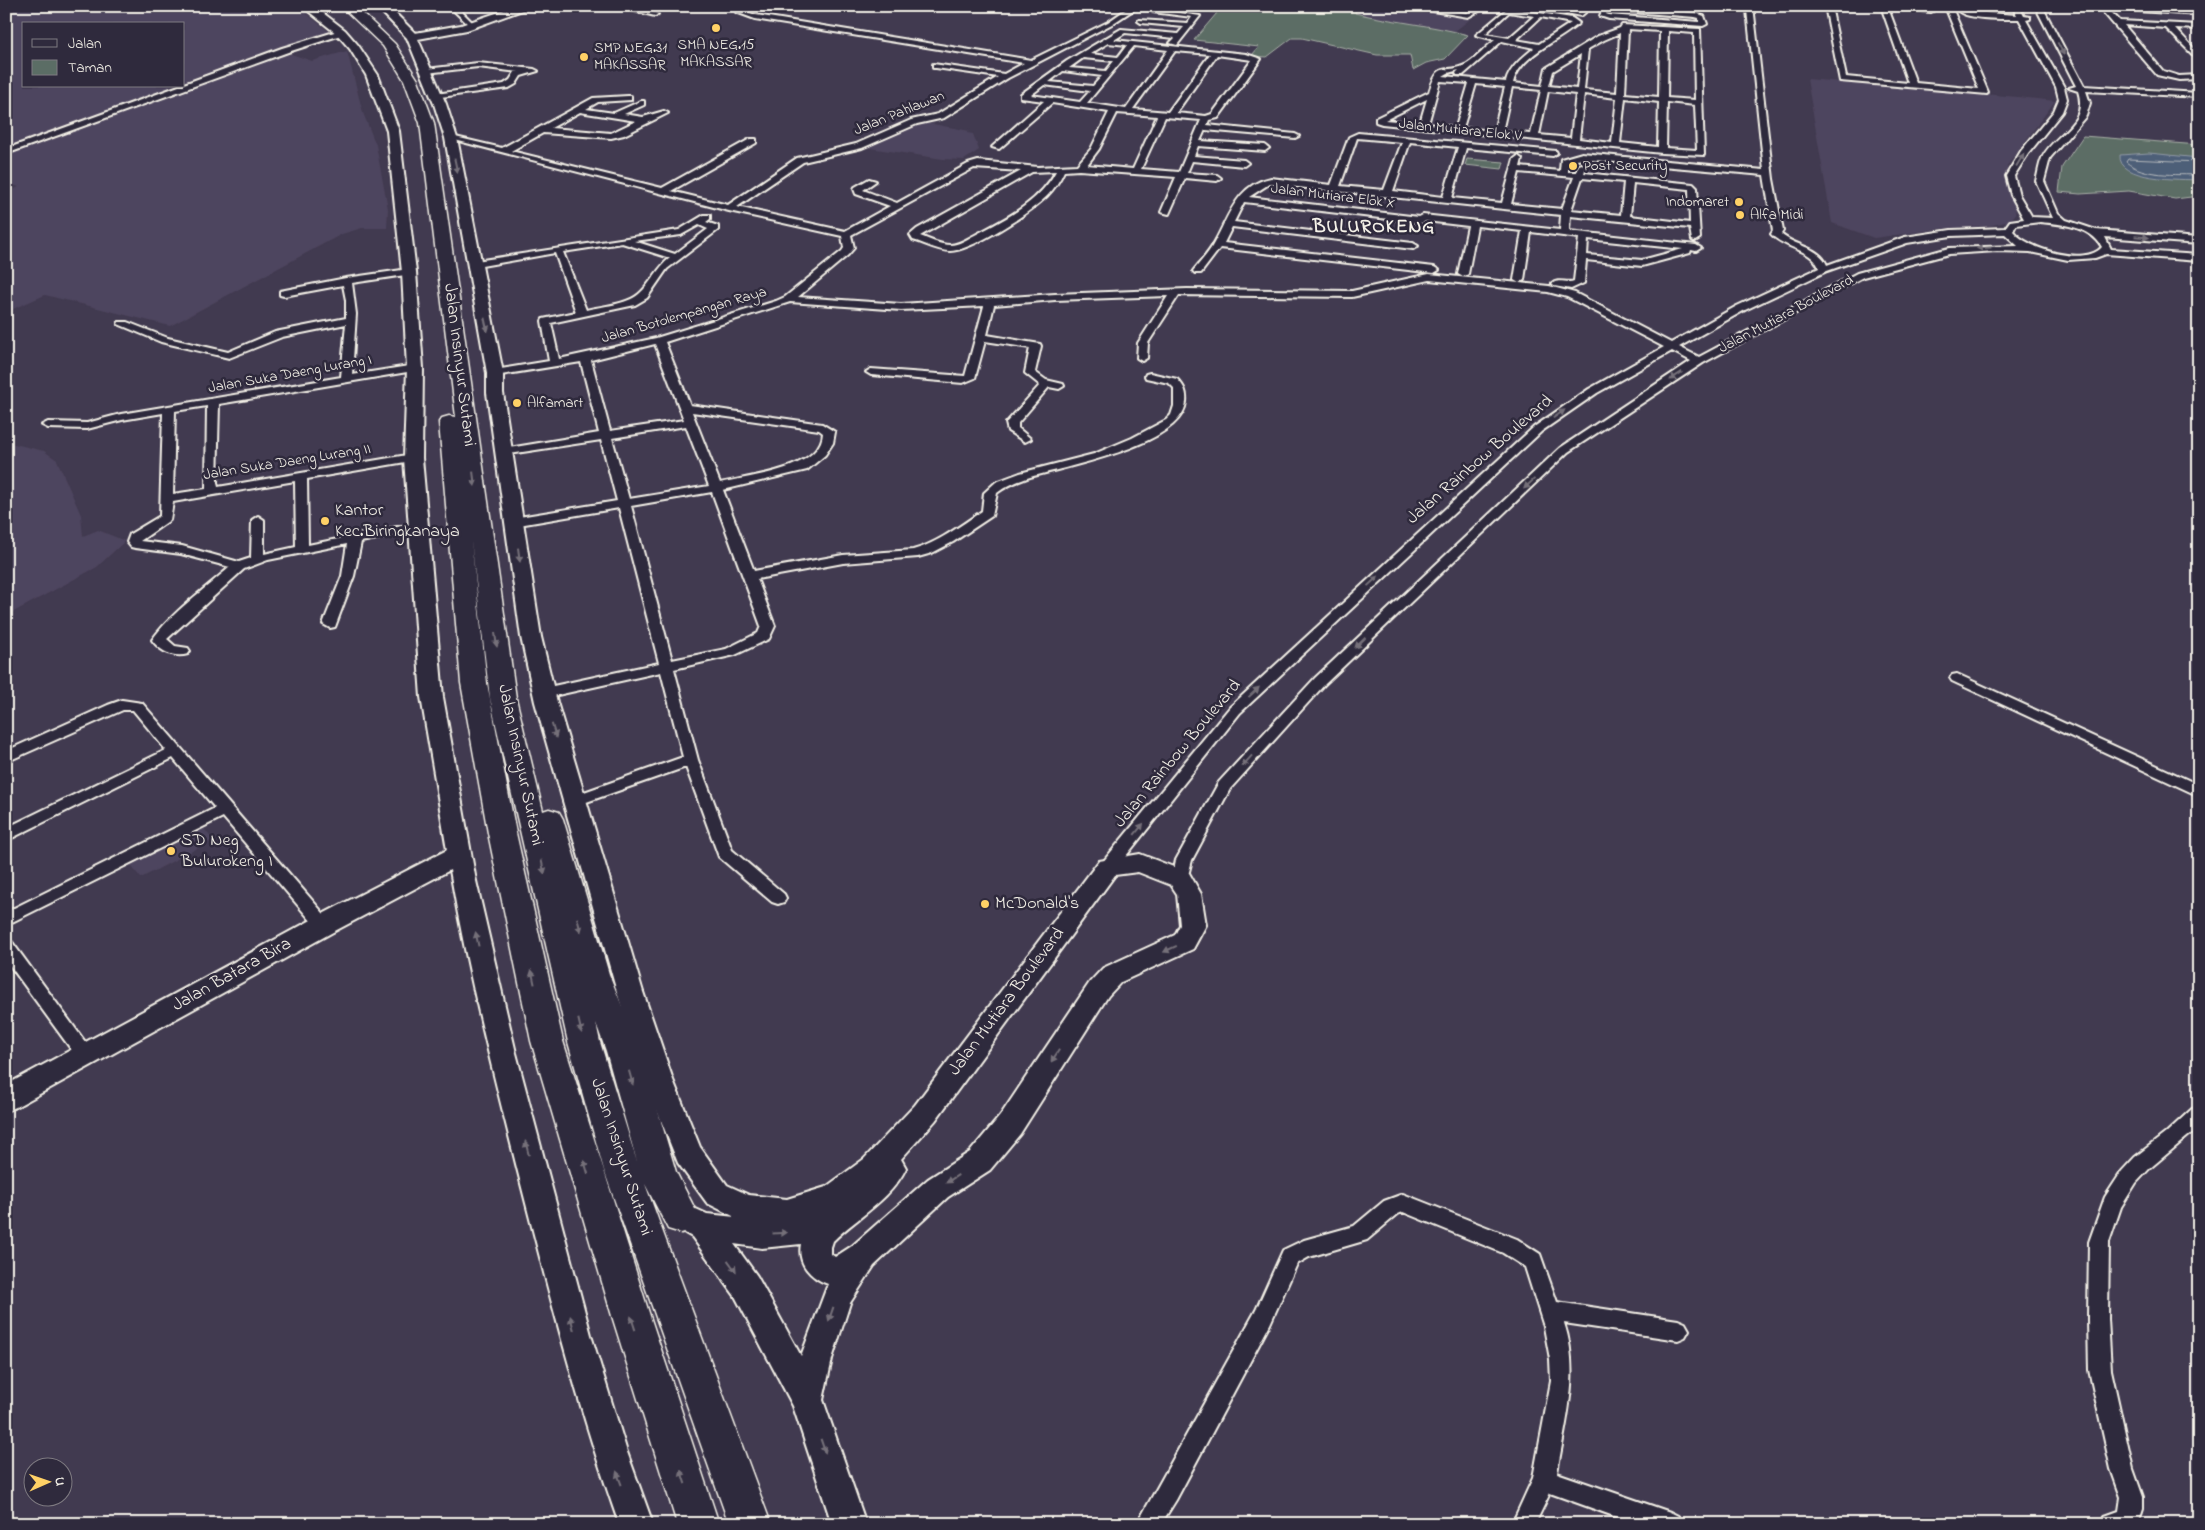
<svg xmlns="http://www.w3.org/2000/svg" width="2205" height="1530" viewBox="0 0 2205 1530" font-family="'Indie Flower',sans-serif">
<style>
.built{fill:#4e455e;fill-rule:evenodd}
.green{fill:#5b6d65;stroke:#a8afa6}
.water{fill:#4e5f78;stroke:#9099a5}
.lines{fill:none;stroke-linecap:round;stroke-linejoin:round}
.shore{stroke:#b2b7bb;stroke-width:1}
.street-casing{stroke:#f4f1e8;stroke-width:4}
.secondary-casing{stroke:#f4f1e8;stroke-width:4}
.highway-casing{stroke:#f4f1e8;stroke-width:3}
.street{fill:#2f2a3d;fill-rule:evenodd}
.secondary{fill:#2f2a3d;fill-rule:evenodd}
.highway{fill:#2f2a3d;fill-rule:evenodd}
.oneway{fill:#747079}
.poi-dot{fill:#ffd166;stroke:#2f2a3d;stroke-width:2}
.labels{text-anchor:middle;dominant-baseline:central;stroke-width:5;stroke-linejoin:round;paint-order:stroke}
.far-poi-label{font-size:15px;fill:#f4f1e8;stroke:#2f2a3d;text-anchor:start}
.far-street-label{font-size:15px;fill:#f4f1e8;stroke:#2f2a3d}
.street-label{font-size:18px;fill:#f4f1e8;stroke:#2f2a3d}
.poi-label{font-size:18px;fill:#f4f1e8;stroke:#2f2a3d;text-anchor:start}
.far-district-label{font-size:19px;font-weight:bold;letter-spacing:1px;fill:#f4f1e8;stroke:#2f2a3d}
</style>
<rect width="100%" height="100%" fill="#413a50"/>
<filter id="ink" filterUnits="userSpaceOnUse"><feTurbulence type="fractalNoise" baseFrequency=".02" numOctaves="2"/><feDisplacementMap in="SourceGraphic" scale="10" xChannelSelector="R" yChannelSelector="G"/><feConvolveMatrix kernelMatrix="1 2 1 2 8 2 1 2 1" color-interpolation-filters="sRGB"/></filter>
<g filter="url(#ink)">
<g class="built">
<path d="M6 6H297L332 34 272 56V58L291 54 312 61 347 51 363 113 376 145 388 209 387 228H362L342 234 170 326 45 295 6 312V193L19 187 6 182V152L100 114 6 147ZM24 24H184V86H24Z"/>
<path d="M1358 6H1483L1473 17 1455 31 1392 22 1355 13Z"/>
<path d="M1807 79 2018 97 2055 101 2007 166 2009 192 2016 207 2015 215 2009 221 1989 226 1947 228 1874 238 1832 223Z"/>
<path d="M922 122 970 131 967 133 973 134 979 150 964 160 943 159 863 147Z"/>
<path d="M6 442 44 451 57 460 81 515 83 536 98 530 125 541 97 567 6 616Z"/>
<path d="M201 825 213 840 141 878 128 862Z"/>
</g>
<g class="green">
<path d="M1214 6H1358L1355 13C1392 22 1432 25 1468 35L1445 59 1426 63 1413 70 1410 55H1377L1302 38H1292L1267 57 1251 56 1259 47 1194 40 1217 13 1200 10Z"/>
<path d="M2083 136 2199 145V196L2175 199 2129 191 2080 194 2059 192 2062 167Z"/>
<path d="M1467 159 1504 162 1502 169 1465 165Z"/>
</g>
<path class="water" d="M2149 153 2199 158V180C2181 179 2117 181 2120 155Z"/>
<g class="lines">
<path class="shore" d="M2199 162 2128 159 2126 162C2144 177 2176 174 2199 175"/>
<defs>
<g id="street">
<path d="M449 6H456L475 25V27H471Z"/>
<path d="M614 6H628L658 14 655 16Z"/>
<path d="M751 6 744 11 756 15 1031 60 1108 22 1131 6H1139L1112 24 1008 78 944 118 917 124 862 148 803 162 737 207 845 231 890 206 856 194 854 189 855 187 869 179 876 181 863 190 897 203 968 164 978 161 1038 167 1077 165 1091 149 1109 112 1052 103 999 149 992 147 1044 101 1021 98V94L1067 61 1121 29 1178 34 1184 27 1141 23 1138 21 1139 20 1188 23 1192 17 1153 12 1152 11 1155 9 1200 16 1177 45 1170 43 1175 38 1125 33 1114 40 1246 54 1261 59 1218 118 1209 120 1207 125 1295 134 1299 136 1295 138 1205 130 1200 141 1265 145 1269 148 1265 151 1198 146 1194 156 1244 160 1248 163 1244 166 1192 161 1187 173 1217 175 1221 178 1217 181 1185 178 1169 214 1161 212 1176 177 1079 170 1064 171C1060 180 1054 189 1047 196 1030 213 973 250 950 251 938 251 924 243 913 240L910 235 917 229 1021 171 974 168 851 235 854 248 848 255 798 297 901 304 1055 294 1187 289 1352 291 1429 274 1549 286 1575 293 1671 343 1737 306 1819 268C1813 249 1784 249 1771 234L1773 231 1764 175 1582 159 1568 162V172H1576L1579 165 1582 164 1586 167 1584 173 1693 184 1697 188 1700 238 1695 241 1692 240 1690 228 1570 216 1569 231 1696 245 1701 248 1696 251 1691 250 1690 253 1642 266 1586 260 1584 283 1571 289 1554 286 1552 284C1558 278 1567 284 1574 281L1579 238 1531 232 1524 280 1519 283 1514 280 1522 231 1477 226 1468 274 1463 277 1458 274 1468 226 1426 221 1422 223 1244 202 1234 222 1413 243 1418 246 1413 249 1232 227 1224 243 1434 267 1439 270 1434 273 1220 248 1201 273H1195L1193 271C1200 262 1209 253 1214 243 1229 217 1236 185 1271 178L1331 185 1349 137 1358 133 1556 151 1557 153 1553 156 1466 148 1452 198 1502 203 1514 159 1518 156 1522 159 1520 167 1560 171 1561 159 1582 153 1764 170 1747 10 1722 6H1753L1773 179 1783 231 1781 234C1795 247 1819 246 1827 265L1905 237 1951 230 2005 228 2010 221 2024 219 2011 195 2006 176 2021 151 2054 111 2059 99 2056 87 2019 19C2006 19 1964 20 1958 10H1953L1988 92 1987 94 1840 81 1825 6H1831L1846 77 1908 83 1881 6 1972 7 1988 13 2017 15 2012 6H2019L2024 16 2030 17V19L2026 20 2064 87 2067 99 2062 112 2028 154 2014 176 2019 195 2032 217 2053 218 2036 181C2038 174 2039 165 2042 158 2054 133 2089 125 2078 91L2069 88 2076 86 2035 6H2042L2084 86 2199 93V97L2086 91 2090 103 2086 116 2050 158 2044 181 2058 213 2066 220 2096 230 2199 238V244L2105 237 2111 249 2199 255V261L2106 254 2095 258 2068 260 2030 252 1997 251 1949 254 1863 277 1703 363 1568 452 1325 684 1230 789 1192 860 1186 883 1180 885 1174 883 1172 879 1176 860 1219 782 1315 678 1560 448 1691 361 1672 351 1597 393 1542 431 1240 713 1114 871 1108 873 1102 871 1100 867 1102 863 1230 707 1534 427 1589 389 1664 347 1567 297 1548 292 1429 280 1352 297 1179 295 1148 343 1147 358 1142 361 1137 358 1138 343 1168 296 1055 300 994 305 987 335 1040 344 1041 346 1035 372 1046 380 1063 384 1064 386 1059 389 1049 387 1018 423V428L1031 439 1025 442 1008 431 1006 423 1040 385 1025 373 1030 348 985 341 975 378 963 383 871 375 866 372 871 369 965 376 984 306 901 310 790 302 665 342 690 405 822 424 835 432 833 443 825 455 807 470 723 490 754 571 843 555 913 550C938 543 960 526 982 511L984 493 996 482 1020 473 1094 454 1132 438 1166 420 1171 415 1174 406V388L1169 383 1146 378 1145 376 1146 374 1150 373 1177 379C1184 386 1187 392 1186 402 1182 446 1062 467 1027 478 1016 482 1006 486 997 493L992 516 953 542 932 553 918 557 843 563 757 579 775 626 769 639 735 655 674 669 698 760 732 850 784 894 786 898 784 902 778 904 772 902 719 857 686 767 575 806 570 805 567 801 570 797 683 757 661 672 544 698 539 696 537 693 539 690 544 688 659 663 619 508 513 526 507 522 513 518 617 501 601 440 503 455 497 452 503 449 599 433 581 362 495 376 490 373 495 370 549 361 542 321 543 319 576 312 555 253 476 267 471 264 476 261 679 230 704 215H710V219L706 222 718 226V230L667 269 647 298 635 305 551 323 559 359 656 338 776 301 785 297 842 251 844 248 842 236 729 211 447 138 451 136 502 148 593 98 628 96H631V100L598 102 586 109 614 113 641 101H644V105L624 114 643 117 664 111 668 113 624 135 611 138 543 133 511 151 662 188 750 139H756V143L671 191 728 205 797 158 856 144 911 120 938 114 998 77 936 68H933V64L1004 74 1024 63 755 19 736 12 741 6ZM1888 8 1931 12 1933 11 1934 9H1946L1979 89 1916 83ZM1108 43 1127 45 1118 57 1090 54ZM1134 46 1168 50 1126 109 1087 103ZM1175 51 1210 54 1168 112 1133 109ZM1217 55 1252 60 1212 114 1206 116 1176 113ZM1083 58 1114 61 1106 71 1069 68ZM1063 71 1102 76 1093 86 1049 82ZM1044 85 1090 91 1080 102 1031 95ZM580 112 636 121 611 133 551 128ZM1117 113 1157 116 1133 169 1087 165 1099 149ZM1165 117 1201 120 1179 172 1141 169ZM1357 138 1402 142 1384 190 1340 186ZM1410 142 1458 147 1443 197 1393 191ZM1056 171C1039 203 1005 219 975 235 967 239 959 245 950 245 940 245 929 239 920 236L1032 172ZM1519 172 1574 177 1562 209 1511 204ZM1582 178 1624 182 1621 215 1571 210ZM1633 183 1689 189 1690 223 1630 216ZM1269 184 1561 215 1560 230 1423 215 1419 217 1249 197ZM2040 222C2061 224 2091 226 2102 247 2085 267 2027 249 2013 231L2016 225ZM699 225 708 229 675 254 634 241 681 235ZM2005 234 2018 246 1949 248 1857 273 1699 357 1679 347 1745 310 1827 271 1907 243 1951 236ZM1588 239 1683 249 1642 260 1587 255ZM622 243 670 258C657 268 651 284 639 294 626 305 602 306 586 310L563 252ZM655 344 684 420 610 431 591 360ZM692 412 819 430 823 433C821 470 749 476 720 483ZM686 426 709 486 629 499 612 438ZM712 492 761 626 758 633 726 649 672 660 631 506Z"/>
<path d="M1404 6H1423L1467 13 1479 6H1488L1468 17Z"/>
<path d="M1586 6H1593L1581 16 1557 11 1560 9 1579 12Z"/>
<path d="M1609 6 1696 13 1704 16 1707 24 1703 26 1609 19 1600 16 1603 7ZM1607 10 1695 17 1699 18V22L1609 15 1606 14Z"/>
<path d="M2098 6 2199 11V15L2108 9 2120 21 2199 25V29L2175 28 2199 54V61L2166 28 2124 25 2163 71 2179 76 2199 75V79L2179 80 2157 75Z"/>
<path d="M1508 8 1572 18 1579 23C1559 42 1520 54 1513 83L1542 86 1546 68 1598 36 1620 28 1622 25 1700 29 1704 155 1662 153 1382 124 1376 122V118L1429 92C1440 58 1444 76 1467 64 1477 58 1486 47 1495 40L1476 35ZM1509 12 1534 16 1509 38 1485 34ZM1541 17 1571 23 1539 44 1516 40ZM1628 29 1660 31 1659 97 1625 94ZM1668 31 1694 33 1695 100 1667 98ZM1620 33 1617 93 1584 90 1588 49 1604 40ZM1502 41 1534 48C1523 57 1509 68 1506 82L1443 76 1448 73 1459 70 1456 73 1457 75H1463ZM1581 54 1577 89 1549 86 1553 71ZM1440 81 1469 83 1456 127 1428 124ZM1476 84 1505 87 1494 131 1463 128ZM1512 87 1541 90 1531 134 1502 132ZM1548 91 1576 94 1571 138 1539 135ZM1584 94 1617 98 1612 143 1579 139ZM1625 98 1659 102 1658 147 1620 143ZM1427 99 1420 123 1385 120ZM1667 102 1695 105 1697 150 1666 148Z"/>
<path d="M341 30H344V34L288 52 6 154V149L179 86H184V84L282 48Z"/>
<path d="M478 63 534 69 538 71 521 76 516 84 509 88 433 98 432 96 436 94 504 84 510 80 515 72H519L478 67 426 73 422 71 426 69Z"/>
<path d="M409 269 412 270V274L352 283 356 314 352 375 415 365 419 366 420 368 419 370 219 404 217 483 218 487 413 454 419 458 417 460 307 479 308 545 417 523 423 527 417 531 361 542 354 576 335 627 330 628 323 624 342 576 347 544 268 560 244 569 167 639 175 646 188 648 190 651 188 654C174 658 161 652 152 640 171 613 205 589 230 567L181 554 135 548 131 547 127 542 130 534 160 516 163 413 122 420 87 429 48 428 42 425 48 422 87 423 121 414 341 377 346 324 282 337 229 358 161 342 118 324 119 322H127L168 338 228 352 275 332 346 318V300L343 285 284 296 280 295V291L346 278ZM207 406 206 489 173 494 175 411ZM295 481 296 547 264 554V520L258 516 252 520 251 558 239 562 182 546 140 541 170 520 173 502Z"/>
<path d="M1957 674 2199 785V796L1952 681 1950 678 1952 675Z"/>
<path d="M122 700 142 703 330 921 332 925 330 929 324 931 318 929 223 817 6 925V912L215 808 173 758 6 841V828L166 750 133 710H123L6 762V751L108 705Z"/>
<path d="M6 941 12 942 91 1050 94 1055 91 1060 85 1062 79 1060 6 960Z"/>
<path d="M2199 1107V1127L2149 1169 2136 1183 2121 1207 2109 1242 2108 1319 2111 1370 2133 1469 2143 1497V1509L2138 1524H2102L2105 1516 2119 1511 2121 1497 2111 1469 2089 1370 2088 1319 2089 1242 2105 1197 2122 1171 2135 1157 2166 1133 2192 1109Z"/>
<path d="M1403 1194 1517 1239 1540 1254 1557 1302 1678 1320 1685 1323 1689 1330 1685 1337 1678 1340 1564 1323C1581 1373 1565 1423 1557 1473L1670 1512 1678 1516 1681 1524H1636L1550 1493 1535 1524H1512L1533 1478 1551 1381 1550 1359 1544 1327 1525 1267 1503 1253 1403 1212 1398 1214 1367 1240 1309 1257 1297 1264 1270 1324 1176 1500 1161 1524H1137L1256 1310 1283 1250 1304 1240 1354 1226 1384 1201Z"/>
</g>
<g id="secondary">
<path d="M302 6H314L345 30 358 45 378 75 399 131 416 272 423 368 422 458 443 697 476 881 516 1053 591 1335 627 1452 653 1524H619C578 1408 548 1290 518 1172 493 1072 467 971 450 870L333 932 16 1107 6 1111V1085L315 918 447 850 421 697 404 458 407 368 402 272 387 131 366 75 350 49 337 34Z"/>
<path d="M376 6H388L415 33 461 25 517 6H533L467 30 418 39 446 104 457 138 503 373V393L541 637 557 702 643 992 673 1080 700 1147 727 1185 749 1195 787 1199 826 1187 864 1159 915 1105 1099 861 1140 854 1189 873 1201 894 1206 925 1193 949 1121 982 1108 996 1020 1134 990 1170 948 1197 874 1266 850 1303 832 1359 823 1400 866 1524H832L793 1406 735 1296 692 1237 685 1233 681 1223 685 1213 696 1209 707 1214 735 1217 707 1203 678 1163 645 1080 617 992 535 702 521 637 487 393V373L445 138 434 104 407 38ZM1138 872 1171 885 1177 894 1180 925 1175 935 1103 968 1090 982 1000 1116 970 1152 928 1179 852 1246 835 1257 831 1254V1247L833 1241C857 1217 891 1200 906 1168L901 1159 935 1121 1115 875ZM734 1244 762 1248 801 1244C797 1264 811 1278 828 1284L801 1356 757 1276Z"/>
</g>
<path id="highway" d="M341 6H355L395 44 418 80 434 123 516 698 543 811 549 809 559 812 563 819 609 974 640 1051 676 1172 699 1217 694 1229 681 1233 668 1229 645 1184 771 1524H729L604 1170 568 1042 490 698 471 540 487 683 516 833 563 1041 650 1316 719 1524H677L612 1316 531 1041 488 833 461 683 439 422 442 418 449 416 456 417 420 123 404 80 383 46ZM596 1023 606 1051 637 1162 600 1042Z"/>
</defs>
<use href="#street" class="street-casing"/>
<use href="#secondary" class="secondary-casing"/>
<use href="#highway" class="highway-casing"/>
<use href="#street" class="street"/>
<use href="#secondary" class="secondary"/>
<use href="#highway" class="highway"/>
</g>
<defs><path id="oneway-solid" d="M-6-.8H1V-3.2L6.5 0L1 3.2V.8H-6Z" transform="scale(1.25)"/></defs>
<g class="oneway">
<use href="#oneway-solid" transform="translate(2061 49) rotate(62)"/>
<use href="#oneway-solid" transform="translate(2020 160) rotate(-59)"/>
<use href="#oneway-solid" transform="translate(456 166) rotate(78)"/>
<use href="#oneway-solid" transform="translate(2142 237) rotate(5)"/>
<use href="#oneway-solid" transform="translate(1984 248) rotate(177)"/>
<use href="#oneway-solid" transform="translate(486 325) rotate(77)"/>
<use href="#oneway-solid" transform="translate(1676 376) rotate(147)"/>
<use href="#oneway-solid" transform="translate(1559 414) rotate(-35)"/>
<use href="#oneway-solid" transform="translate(474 479) rotate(83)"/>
<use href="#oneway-solid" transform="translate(1529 484) rotate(137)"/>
<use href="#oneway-solid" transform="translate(519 555) rotate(82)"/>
<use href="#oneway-solid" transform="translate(1373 581) rotate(-43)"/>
<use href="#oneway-solid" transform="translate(496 640) rotate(82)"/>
<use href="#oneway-solid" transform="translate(1360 643) rotate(136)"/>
<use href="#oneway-solid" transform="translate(1254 692) rotate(-43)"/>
<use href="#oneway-solid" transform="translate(554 731) rotate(73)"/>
<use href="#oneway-solid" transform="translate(1247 761) rotate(132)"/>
<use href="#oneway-solid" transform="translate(1139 829) rotate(-51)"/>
<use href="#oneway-solid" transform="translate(543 867) rotate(77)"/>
<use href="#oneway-solid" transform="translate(579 925) rotate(75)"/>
<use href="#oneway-solid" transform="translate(477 939) rotate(-102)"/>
<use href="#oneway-solid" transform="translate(1170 949) rotate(155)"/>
<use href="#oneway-solid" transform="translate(533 977) rotate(-102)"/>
<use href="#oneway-solid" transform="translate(580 1026) rotate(77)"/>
<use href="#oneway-solid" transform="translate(1055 1056) rotate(123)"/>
<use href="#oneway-solid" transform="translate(631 1078) rotate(74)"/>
<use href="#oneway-solid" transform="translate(527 1148) rotate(-104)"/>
<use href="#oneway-solid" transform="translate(586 1167) rotate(-107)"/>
<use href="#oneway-solid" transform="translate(952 1179) rotate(147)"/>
<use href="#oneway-solid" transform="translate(780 1233) rotate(-3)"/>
<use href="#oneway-solid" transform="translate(732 1266) rotate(54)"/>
<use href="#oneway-solid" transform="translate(831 1314) rotate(109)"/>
<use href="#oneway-solid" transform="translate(572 1323) rotate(-104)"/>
<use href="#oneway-solid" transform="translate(633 1323) rotate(-108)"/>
<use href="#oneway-solid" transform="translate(823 1446) rotate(71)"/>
<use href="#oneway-solid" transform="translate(683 1477) rotate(-108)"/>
<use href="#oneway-solid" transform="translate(619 1478) rotate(-110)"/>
</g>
</g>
<g class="poi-dot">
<circle cx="716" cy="28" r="5"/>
<circle cx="584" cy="57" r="5"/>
<circle cx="1573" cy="166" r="5"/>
<circle cx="1739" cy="202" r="5"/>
<circle cx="1740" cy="215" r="5"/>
<circle cx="517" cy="403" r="5"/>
<circle cx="325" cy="521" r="5"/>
<circle cx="171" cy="851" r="5"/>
<circle cx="985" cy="904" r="5"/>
</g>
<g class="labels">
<g class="far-poi-label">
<text x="716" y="45" text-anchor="middle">SMA NEG.15<tspan x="716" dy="17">MAKASSAR</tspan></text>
<text x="594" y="48">SMP NEG.31<tspan x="594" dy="17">MAKASSAR</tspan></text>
<text x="1583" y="166">Post Security</text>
<text x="1729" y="202" text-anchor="end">Indomaret</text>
<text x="1750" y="215">Alfa Midi</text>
<text x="527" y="403">Alfamart</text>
</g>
<g class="far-street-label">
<text transform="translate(899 113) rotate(-22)">Jalan Pahlawan</text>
<text transform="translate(1460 130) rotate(6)">Jalan Mutiara Elok V</text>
<text transform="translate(1333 196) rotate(7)">Jalan Mutiara Elok X</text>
<text transform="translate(1786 314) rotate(-28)">Jalan Mutiara Boulevard</text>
<text transform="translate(684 315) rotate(-16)">Jalan Botolempangan Raya</text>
<text transform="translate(290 374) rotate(-10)">Jalan Suka Daeng Lurang I</text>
<text transform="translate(287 462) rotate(-9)">Jalan Suka Daeng Lurang II</text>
</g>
<g class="street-label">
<text transform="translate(459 365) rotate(83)">Jalan Insinyur Sutami</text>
<text transform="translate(1480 460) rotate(-41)">Jalan Rainbow Boulevard</text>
<text transform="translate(1178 754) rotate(-50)">Jalan Rainbow Boulevard</text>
<text transform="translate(520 765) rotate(78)">Jalan Insinyur Sutami</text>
<text transform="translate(232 975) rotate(-29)">Jalan Batara Bira</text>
<text transform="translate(1007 1002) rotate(-53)">Jalan Mutiara Boulevard</text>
<text transform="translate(621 1157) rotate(72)">Jalan Insinyur Sutami</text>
</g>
<g class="poi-label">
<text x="335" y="511">Kantor<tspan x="335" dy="21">Kec.Biringkanaya</tspan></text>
<text x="181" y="841">SD Neg<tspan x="181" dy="21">Bulurokeng I</tspan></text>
<text x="995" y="904">McDonald's</text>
</g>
<g class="far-district-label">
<text x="1374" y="227">BULUROKENG</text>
</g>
</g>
<rect width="2205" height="1530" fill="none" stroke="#2f2a3d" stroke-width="25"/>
<rect x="12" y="12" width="2180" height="1505" fill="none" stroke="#f4f1e8" stroke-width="2" filter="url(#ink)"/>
<rect x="22" y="22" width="162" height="65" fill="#2f2a3d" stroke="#7e7a81"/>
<rect x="32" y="39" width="25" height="8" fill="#2f2a3d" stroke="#7e7a81"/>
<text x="68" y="48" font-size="15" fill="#f4f1e8">Jalan</text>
<rect x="32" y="60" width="25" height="15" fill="#5b6d65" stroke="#7e7a81"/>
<text x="68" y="72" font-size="15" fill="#f4f1e8">Taman</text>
<g transform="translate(48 1482) rotate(88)"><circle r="24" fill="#2f2a3d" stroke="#7e7a81"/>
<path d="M0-4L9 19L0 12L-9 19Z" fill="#ffd166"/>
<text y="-8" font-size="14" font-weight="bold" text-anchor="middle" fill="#f4f1e8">U</text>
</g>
</svg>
